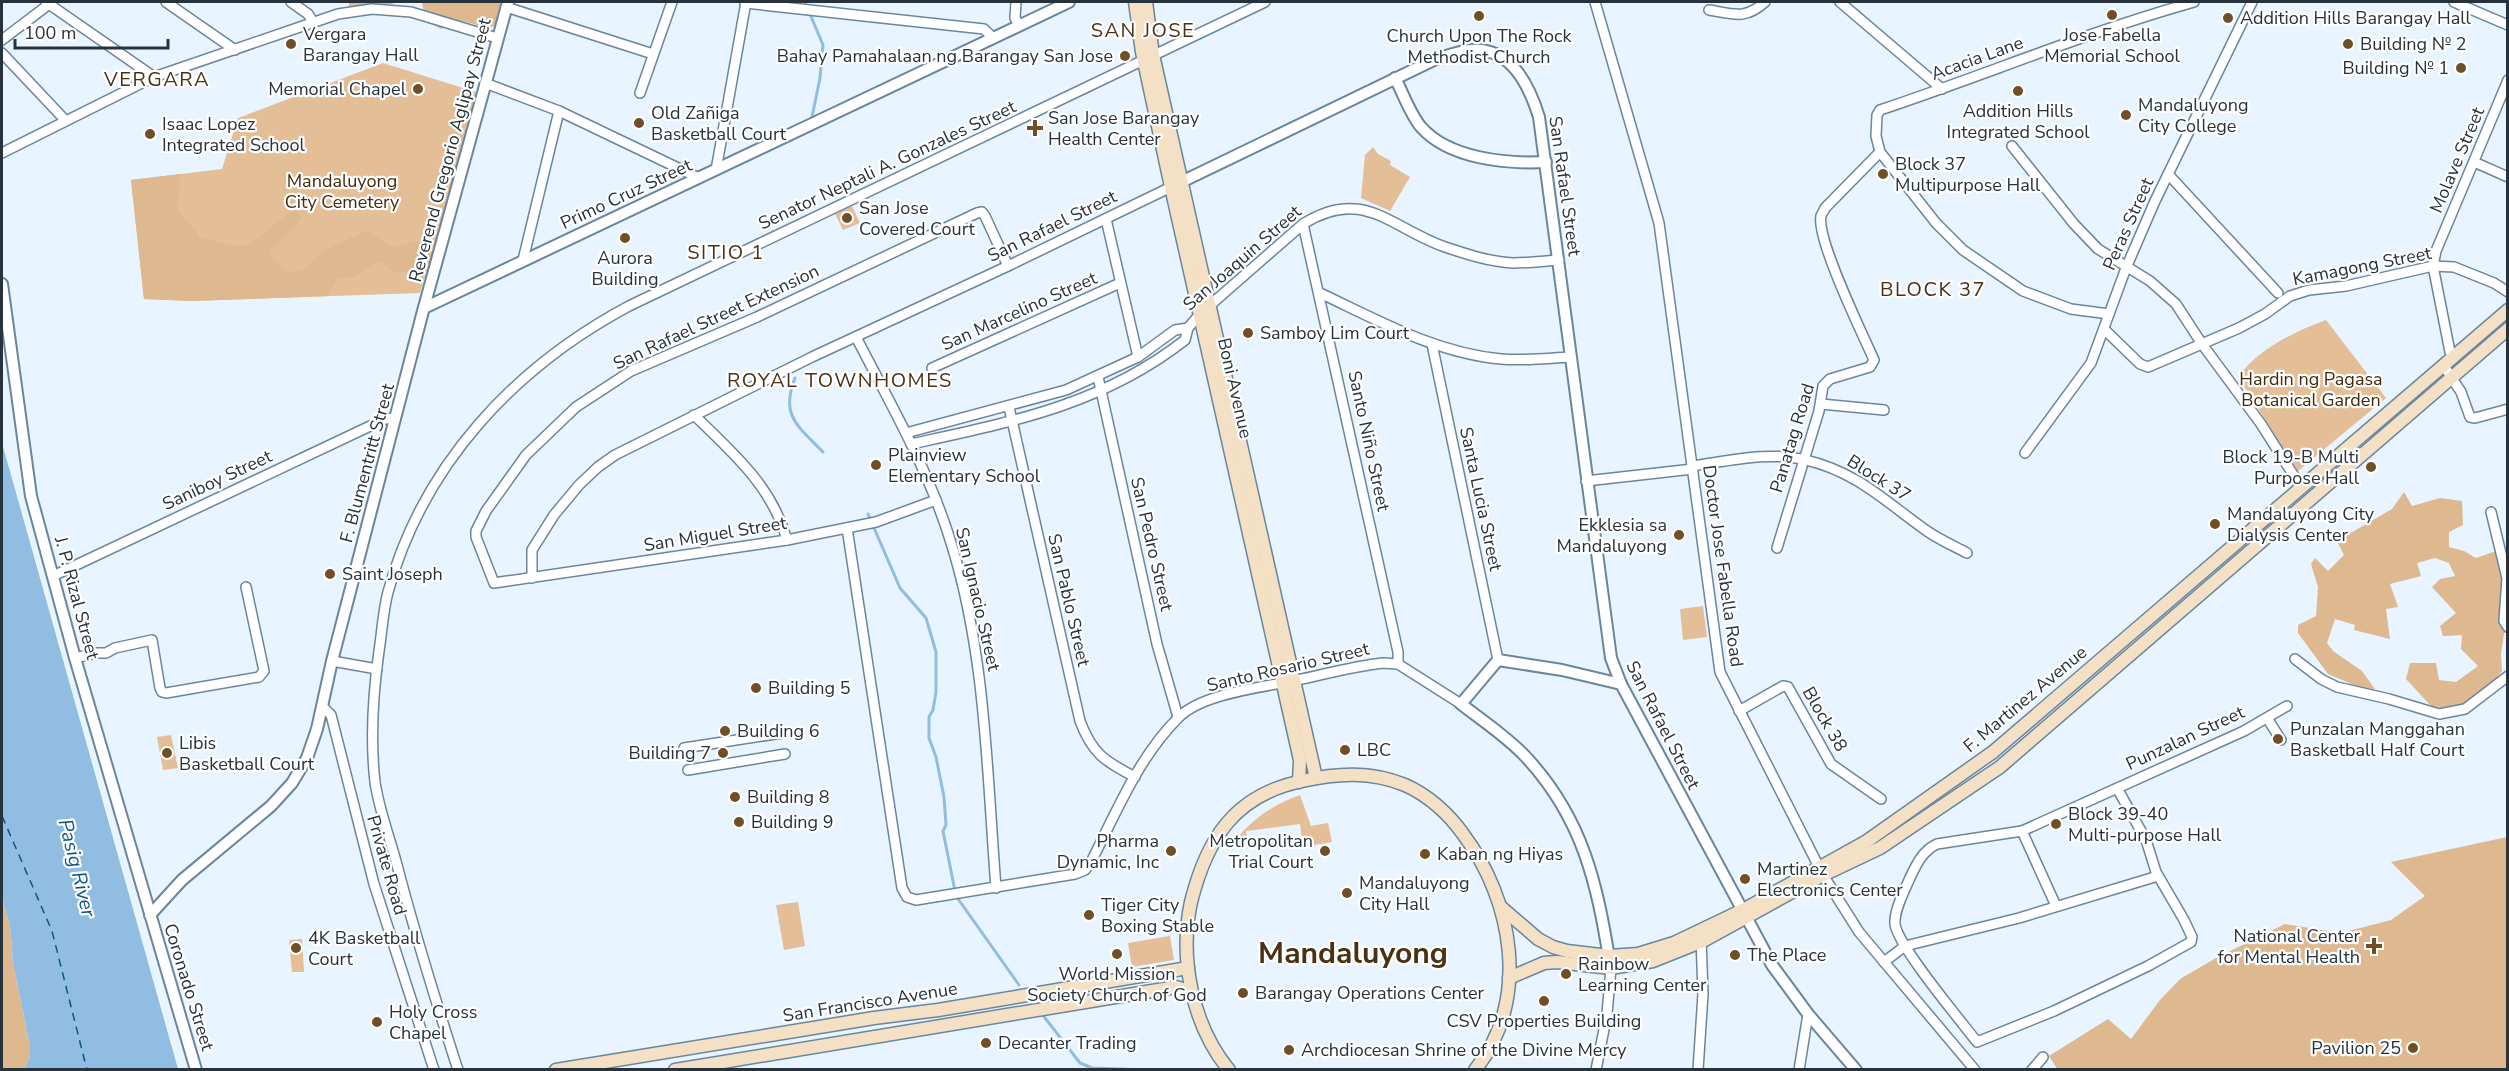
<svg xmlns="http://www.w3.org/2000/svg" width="2509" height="1071" viewBox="0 0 2509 1071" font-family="'Nunito Sans',sans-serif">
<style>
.green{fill:#e3be97}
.forest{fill:#deb88f}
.water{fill:#90bde1}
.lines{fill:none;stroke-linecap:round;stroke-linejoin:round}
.stream{stroke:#90bde1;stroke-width:3}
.ferry{stroke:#0a5684;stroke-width:1.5;stroke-dasharray:8 6;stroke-linecap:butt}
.minor-casing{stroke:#69869e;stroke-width:12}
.tertiary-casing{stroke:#69869e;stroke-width:14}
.secondary-casing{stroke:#69869e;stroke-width:15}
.minor{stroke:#fff;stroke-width:9}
.tertiary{stroke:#fff;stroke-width:10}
.secondary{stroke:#f4e0c5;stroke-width:12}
.poi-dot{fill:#704e26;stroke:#fff;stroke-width:2}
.labels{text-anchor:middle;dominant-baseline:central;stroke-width:4.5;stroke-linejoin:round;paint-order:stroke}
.poi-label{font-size:18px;fill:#26323c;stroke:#fff;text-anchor:start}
.street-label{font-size:18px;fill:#26323c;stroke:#fff}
.park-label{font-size:18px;fill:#442a08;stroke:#fff}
.neighbourhood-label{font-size:20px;letter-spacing:1.5px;fill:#4b3111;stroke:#fff}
.water-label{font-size:20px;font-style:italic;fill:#0a5684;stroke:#fff}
.town-label{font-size:30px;font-weight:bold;fill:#4b3111;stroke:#fff}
</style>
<rect width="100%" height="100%" fill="#e8f4ff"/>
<g class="green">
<path d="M383 63 476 92 448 203 420 293 192 301 144 299 131 180 222 169 238 118Z"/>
<path d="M1373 147 1378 154 1391 161 1390 165 1410 177 1390 211 1361 198 1365 155Z"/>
<path d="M852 206 860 223 843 230 835 214Z"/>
<path d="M2326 320 2386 398 2298 471 2238 377C2257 350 2295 331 2326 320Z"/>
<path d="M1703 606 1707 637 1683 640 1680 609Z"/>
<path d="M171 735 178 768 163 770 157 737Z"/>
<path d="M1300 795 1311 826 1328 823 1332 842 1303 847 1300 824 1246 831 1248 845 1229 848C1249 822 1269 806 1300 795Z"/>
<path d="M798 902 805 946 784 950 776 905Z"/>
<path d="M1170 936 1174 960 1132 967 1128 943Z"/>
<path d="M302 939 304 972H292L289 940Z"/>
</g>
<g class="forest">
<path d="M349 2H398L391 4 349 7Z"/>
<path d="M422 2H504L501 24 488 28 462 21 441 29 425 20Z"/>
<path d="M181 174 177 208 200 237 232 246 249 245 294 209 303 218 268 253 288 273 306 269 323 251 366 231 394 247 415 241 434 249 427 270 394 272 379 260 356 277 337 278 328 296 192 301 144 299 131 180Z"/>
<path d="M2404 492 2412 506 2440 498 2462 501 2463 525 2449 532V547L2464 551 2476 558 2496 551 2507 571V633H2504L2501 654 2502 671 2496 679 2456 710 2431 706 2406 679 2410 663H2436L2439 680 2456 682 2478 666 2461 649 2462 635 2443 636 2440 626 2456 613 2432 587 2440 579 2455 576 2449 563 2435 558 2417 563 2421 576 2390 584 2398 607 2386 609 2390 639 2354 630 2355 625 2335 619 2327 643 2333 651 2362 671 2375 689 2361 688 2328 674 2298 633V625L2316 616 2318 587 2311 564 2315 558 2328 571 2344 555 2337 541 2392 509Z"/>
<path d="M2507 837V1069L2058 1070 2049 1056 2108 1019 2131 1039 2160 1000 2180 979 2216 958 2285 924 2341 933 2391 920 2425 896 2391 862Z"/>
<path d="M2 898 10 926 13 963 30 1046V1057L24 1069H2Z"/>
</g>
<path class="water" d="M2 443 178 1069H24L30 1057V1046L13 963 10 926 2 898Z"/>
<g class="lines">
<g class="stream">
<path d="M805 2 823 45 820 78 812 117"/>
<path d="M795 378C780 416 798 426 823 452"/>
<path d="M868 514 900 588 926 618 936 652V692L933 710 929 717V738L936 757 944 797 946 825 943 831 956 896 1019 985"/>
<path d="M1042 1014 1080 1063 1092 1068 1147 1070"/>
</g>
<path class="ferry" d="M2 816 52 931 87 1070"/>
<defs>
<g id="minor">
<path d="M46 2 154 77"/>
<path d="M166 2 235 50"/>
<path d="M291 2 308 14 313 22"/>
<path d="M1016 2 1015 18 1019 25"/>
<path d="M1595 2 1659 223 1720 672 1823 875 1859 932 1975 1070"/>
<path d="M1840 2 1942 89"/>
<path d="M2454 2 2508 25"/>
<path d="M745 3 984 29 993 38"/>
<path d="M506 7 653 54"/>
<path d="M1709 10C1734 14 1745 20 1765 2"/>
<path d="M2 40 52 2"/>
<path d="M2 53 65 120"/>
<path d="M485 83 559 111 699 178"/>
<path d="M640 93 672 2"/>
<path d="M2012 146 2074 224 2098 249 2150 281 2176 304 2202 344 2261 424 2301 487"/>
<path d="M2 153 154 77 338 14 372 9 411 12 497 38"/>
<path d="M2474 162 2508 177"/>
<path d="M716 170 746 2"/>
<path d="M2168 174 2278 293"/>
<path d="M1106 219 1138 357"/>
<path d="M1303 224 1398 652V664"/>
<path d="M523 260 559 111"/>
<path d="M1320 293C1379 321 1436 353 1501 359 1524 361 1548 358 1571 357"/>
<path d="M2109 314 2071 309 2023 291 1963 250 1936 223 1880 152 1876 136 1877 115 1880 110C1985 75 2087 32 2194 2"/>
<path d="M2104 329 2140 364 2148 367 2239 328 2265 314 2290 296 2309 290 2346 286 2433 266 2454 267 2494 283 2508 292"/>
<path d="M856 337C891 405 930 472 952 546 986 656 987 775 996 888"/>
<path d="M1432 344 1498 660"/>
<path d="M2454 358 2450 352 2433 266 2436 251 2508 80"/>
<path d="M2444 366 2461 392 2470 417 2475 418 2508 409"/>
<path d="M932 368 1120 283"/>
<path d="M1098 377 1157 644 1178 717"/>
<path d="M1821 404 1884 410"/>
<path d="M1009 407 1080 721C1092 753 1104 761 1135 777"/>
<path d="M694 415C733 453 772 486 787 540"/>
<path d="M906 433 1066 390 1138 357 1175 330 1188 328"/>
<path d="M911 444C1011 422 1102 405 1185 340L1188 328 1200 314 1303 224C1363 186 1391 228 1445 247 1466 254 1490 262 1513 263 1528 263 1544 261 1559 260"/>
<path d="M2025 453 2091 363 2126 268 2155 201 2252 2"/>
<path d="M1692 466C1729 461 1769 451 1806 460 1857 472 1886 502 1927 531 1940 540 1954 546 1967 553"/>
<path d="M1586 481 1693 469"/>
<path d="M936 500 876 522 787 540 494 583 476 537V531L486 511 526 455 576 407 631 371 757 317 977 213 982 212 985 216 1008 266"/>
<path d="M2491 512 2507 578 2504 621 2508 627"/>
<path d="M847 528 902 888 907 897 916 900 1075 874 1085 870 1091 862C1116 813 1138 758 1178 718 1202 693 1265 687 1298 680 1326 674 1354 666 1383 663L1398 664 1461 704"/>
<path d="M1777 548 1819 411 1823 386 1830 379 1870 367 1874 360C1863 335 1816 239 1821 216 1822 213 1824 211 1825 208L1880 152"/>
<path d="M53 576 385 419 395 418"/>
<path d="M532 578V550L554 515 579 485 598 467 615 455 812 357 1008 266 1171 187"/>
<path d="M75 658 96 653H106L115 648 152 640 160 688 162 692 166 693 259 677 264 671 246 587"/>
<path d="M2295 659 2321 679 2337 687 2389 699 2439 714 2465 709 2508 676"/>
<path d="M332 661 377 669"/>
<path d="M322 706 331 715 374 884 434 1070"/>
<path d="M1739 711 1783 686 1788 687 1831 764 1881 799"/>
<path d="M2267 718 2281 740"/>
<path d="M684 748 782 733"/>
<path d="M688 770 785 754"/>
<path d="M2117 788 2146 840 2156 872 2184 920 2192 937 2191 942 2148 966 2054 1011 1977 1042C1961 1021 1897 945 1895 924 1894 910 1904 892 1909 880 1916 865 1922 851 1937 844L2022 831 2244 731 2287 706"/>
<path d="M2022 831 2056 906"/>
<path d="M1884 962 1905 946 2019 918 2158 876"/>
<path d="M458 1070C436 1002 415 934 397 865 390 838 379 810 375 782 370 738 373 694 379 651 382 632 383 611 388 592 423 464 515 367 629 306L1265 2"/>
<path d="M1596 1070 1607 1014 1611 968"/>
<path d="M1698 1070 1703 994 1701 937"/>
<path d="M1799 1070 1808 1014"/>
<path d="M2032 1070 2043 1057"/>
</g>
<g id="tertiary">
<path d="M1395 78C1403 93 1410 114 1421 127 1449 159 1507 164 1546 162"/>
<path d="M1175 185 1438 58C1448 56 1460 51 1471 50 1511 47 1529 85 1539 117L1611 658 1621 684 1772 965 1808 1014 1856 1070"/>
<path d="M2 284 31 496 75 658 196 1070"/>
<path d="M424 308 1069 2"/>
<path d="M150 915 182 880 271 806 292 783 307 758 317 729 332 661 423 311 508 2"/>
<path d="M1610 964C1597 883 1583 818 1525 756 1506 736 1483 721 1461 704L1498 660 1562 670 1621 684"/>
</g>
<g id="secondary">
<path d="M1135 2 1142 52 1171 187 1300 760 1299 782"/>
<path d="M1146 2 1153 55 1316 778"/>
<path d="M1502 908 1538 939 1553 947 1567 951 1609 956 1638 954 1674 943 1743 910 1867 841 1993 752 2508 310"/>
<path d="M1509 978 1544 963 1557 962 1611 968 1653 961 1703 941 1823 875 1880 848 2000 767 2508 329"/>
<path d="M556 1070 874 1018 938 1010 1188 968"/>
<path d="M675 1070 1176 987 1192 992"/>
<path d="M1229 1070C1192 1025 1179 958 1191 902 1207 838 1235 795 1302 781 1337 773 1371 771 1405 785 1428 795 1449 814 1463 834 1513 900 1531 1001 1475 1070"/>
</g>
</defs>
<use href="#minor" class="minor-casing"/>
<use href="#tertiary" class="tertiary-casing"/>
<use href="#secondary" class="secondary-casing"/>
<use href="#minor" class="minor"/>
<use href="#tertiary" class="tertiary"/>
<use href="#secondary" class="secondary"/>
</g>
<g class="poi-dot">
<circle cx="2112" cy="15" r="6"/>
<circle cx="1479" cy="16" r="6"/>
<circle cx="2228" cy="18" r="6"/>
<circle cx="291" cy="44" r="6"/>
<circle cx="2348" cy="44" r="6"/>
<circle cx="1125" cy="56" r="6"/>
<circle cx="2461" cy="68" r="6"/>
<circle cx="418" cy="89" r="6"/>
<circle cx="2018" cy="91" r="6"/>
<circle cx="2126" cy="115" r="6"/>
<circle cx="639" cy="123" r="6"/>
<path d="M1032 119h6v6h6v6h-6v6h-6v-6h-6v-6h6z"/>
<circle cx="150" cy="134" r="6"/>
<circle cx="1883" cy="174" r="6"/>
<circle cx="847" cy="218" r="6"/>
<circle cx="625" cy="238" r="6"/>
<circle cx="1248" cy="333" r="6"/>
<circle cx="876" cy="465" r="6"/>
<circle cx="2371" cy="467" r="6"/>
<circle cx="2215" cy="524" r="6"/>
<circle cx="1679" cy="535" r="6"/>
<circle cx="330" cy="574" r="6"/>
<circle cx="756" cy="688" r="6"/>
<circle cx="725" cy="731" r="6"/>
<circle cx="2278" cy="739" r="6"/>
<circle cx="1345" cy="750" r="6"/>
<circle cx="167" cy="753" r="6"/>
<circle cx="723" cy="753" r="6"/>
<circle cx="735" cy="797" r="6"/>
<circle cx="739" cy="822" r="6"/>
<circle cx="2056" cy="824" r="6"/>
<circle cx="1171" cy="851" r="6"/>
<circle cx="1325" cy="851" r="6"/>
<circle cx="1425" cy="854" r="6"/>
<circle cx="1745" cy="879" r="6"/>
<circle cx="1347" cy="893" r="6"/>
<circle cx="1089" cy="915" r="6"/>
<path d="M2371 937h6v6h6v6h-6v6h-6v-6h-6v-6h6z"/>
<circle cx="296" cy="948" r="6"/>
<circle cx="1117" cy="954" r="6"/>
<circle cx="1735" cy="955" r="6"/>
<circle cx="1566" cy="974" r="6"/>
<circle cx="1243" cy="993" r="6"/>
<circle cx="1544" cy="1001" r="6"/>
<circle cx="377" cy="1022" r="6"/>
<circle cx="986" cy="1043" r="6"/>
<circle cx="2413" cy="1048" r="6"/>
<circle cx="1289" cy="1050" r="6"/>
</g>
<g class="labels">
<g class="poi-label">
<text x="2240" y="18">Addition Hills Barangay Hall</text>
<text x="303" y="34">Vergara<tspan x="303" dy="21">Barangay Hall</tspan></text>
<text x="2112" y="35" text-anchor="middle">Jose Fabella<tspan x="2112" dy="21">Memorial School</tspan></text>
<text x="1479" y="36" text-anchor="middle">Church Upon The Rock<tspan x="1479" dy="21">Methodist Church</tspan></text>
<text x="2360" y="44">Building № 2</text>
<text x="1113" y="56" text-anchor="end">Bahay Pamahalaan ng Barangay San Jose</text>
<text x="2449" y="68" text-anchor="end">Building № 1</text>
<text x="406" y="89" text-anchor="end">Memorial Chapel</text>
<text x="2138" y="105">Mandaluyong<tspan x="2138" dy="21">City College</tspan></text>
<text x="2018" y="111" text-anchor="middle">Addition Hills<tspan x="2018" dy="21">Integrated School</tspan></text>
<text x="651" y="113">Old Zañiga<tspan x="651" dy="21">Basketball Court</tspan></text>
<text x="1048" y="118">San Jose Barangay<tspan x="1048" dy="21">Health Center</tspan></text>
<text x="162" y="124">Isaac Lopez<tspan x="162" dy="21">Integrated School</tspan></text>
<text x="1895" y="164">Block 37<tspan x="1895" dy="21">Multipurpose Hall</tspan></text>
<text x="859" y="208">San Jose<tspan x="859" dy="21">Covered Court</tspan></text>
<text x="625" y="258" text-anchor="middle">Aurora<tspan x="625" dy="21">Building</tspan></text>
<text x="1260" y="333">Samboy Lim Court</text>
<text x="888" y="455">Plainview<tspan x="888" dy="21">Elementary School</tspan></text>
<text x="2359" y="457" text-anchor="end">Block 19-B Multi<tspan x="2359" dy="21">Purpose Hall</tspan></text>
<text x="2227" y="514">Mandaluyong City<tspan x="2227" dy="21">Dialysis Center</tspan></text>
<text x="1667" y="525" text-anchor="end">Ekklesia sa<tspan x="1667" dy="21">Mandaluyong</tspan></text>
<text x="342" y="574">Saint Joseph</text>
<text x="768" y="688">Building 5</text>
<text x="2290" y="729">Punzalan Manggahan<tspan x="2290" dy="21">Basketball Half Court</tspan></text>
<text x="737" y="731">Building 6</text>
<text x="179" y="743">Libis<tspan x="179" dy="21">Basketball Court</tspan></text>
<text x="1357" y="750">LBC</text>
<text x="711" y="753" text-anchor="end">Building 7</text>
<text x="747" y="797">Building 8</text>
<text x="2068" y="814">Block 39-40<tspan x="2068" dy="21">Multi-purpose Hall</tspan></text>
<text x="751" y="822">Building 9</text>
<text x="1159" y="841" text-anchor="end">Pharma<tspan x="1159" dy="21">Dynamic, Inc</tspan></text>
<text x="1313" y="841" text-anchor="end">Metropolitan<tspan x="1313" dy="21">Trial Court</tspan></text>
<text x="1437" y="854">Kaban ng Hiyas</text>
<text x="1757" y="869">Martinez<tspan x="1757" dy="21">Electronics Center</tspan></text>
<text x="1359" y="883">Mandaluyong<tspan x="1359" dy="21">City Hall</tspan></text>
<text x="1101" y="905">Tiger City<tspan x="1101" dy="21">Boxing Stable</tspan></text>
<text x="2360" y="936" text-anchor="end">National Center<tspan x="2360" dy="21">for Mental Health</tspan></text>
<text x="308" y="938">4K Basketball<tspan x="308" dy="21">Court</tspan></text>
<text x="1747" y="955">The Place</text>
<text x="1578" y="964">Rainbow<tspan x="1578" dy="21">Learning Center</tspan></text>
<text x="1117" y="974" text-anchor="middle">World Mission<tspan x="1117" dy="21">Society Church of God</tspan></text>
<text x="1255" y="993">Barangay Operations Center</text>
<text x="389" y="1012">Holy Cross<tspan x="389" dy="21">Chapel</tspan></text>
<text x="1544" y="1021" text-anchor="middle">CSV Properties Building</text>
<text x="998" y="1043">Decanter Trading</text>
<text x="2401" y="1048" text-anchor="end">Pavilion 25</text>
<text x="1301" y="1050">Archdiocesan Shrine of the Divine Mercy</text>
</g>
<g class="street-label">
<text transform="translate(1977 58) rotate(-20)">Acacia Lane</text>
<text transform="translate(450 150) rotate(-75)">Reverend Gregorio Aglipay Street</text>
<text transform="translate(2457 160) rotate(-67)">Molave Street</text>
<text transform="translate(887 165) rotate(-25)">Senator Neptali A. Gonzales Street</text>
<text transform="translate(1565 186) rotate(82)">San Rafael Street</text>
<text transform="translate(626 194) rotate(-25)">Primo Cruz Street</text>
<text transform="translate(2128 224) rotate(-66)">Peras Street</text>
<text transform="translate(1052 226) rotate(-26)">San Rafael Street</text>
<text transform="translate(1242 258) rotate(-41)">San Joaquin Street</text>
<text transform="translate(2362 266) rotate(-11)">Kamagong Street</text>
<text transform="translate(1019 311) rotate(-24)">San Marcelino Street</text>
<text transform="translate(716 317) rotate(-25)">San Rafael Street Extension</text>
<text transform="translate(1235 388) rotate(77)">Boni Avenue</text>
<text transform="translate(1792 438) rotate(-73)">Panatag Road</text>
<text transform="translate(1369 441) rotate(78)">Santo Niño Street</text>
<text transform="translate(367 463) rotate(-75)">F. Blumentritt Street</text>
<text transform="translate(1879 478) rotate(32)">Block 37</text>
<text transform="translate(217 480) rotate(-25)">Saniboy Street</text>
<text transform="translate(1481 499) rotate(78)">Santa Lucia Street</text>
<text transform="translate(715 534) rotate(-9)">San Miguel Street</text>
<text transform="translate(1152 544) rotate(77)">San Pedro Street</text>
<text transform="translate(1723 566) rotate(82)">Doctor Jose Fabella Road</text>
<text transform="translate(77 598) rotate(75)">J. P. Rizal Street</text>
<text transform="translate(978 599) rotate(77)">San Ignacio Street</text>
<text transform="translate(1069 600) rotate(77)">San Pablo Street</text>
<text transform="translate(1288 667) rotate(-13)">Santo Rosario Street</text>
<text transform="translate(2025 699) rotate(-40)">F. Martinez Avenue</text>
<text transform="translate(1825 719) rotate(60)">Block 38</text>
<text transform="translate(1663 725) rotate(63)">San Rafael Street</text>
<text transform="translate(2185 738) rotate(-25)">Punzalan Street</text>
<text transform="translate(387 865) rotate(74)">Private Road</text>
<text transform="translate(189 987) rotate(73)">Coronado Street</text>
<text transform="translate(870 1002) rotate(-9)">San Francisco Avenue</text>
</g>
<g class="park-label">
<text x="342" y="181">Mandaluyong<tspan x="342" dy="21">City Cemetery</tspan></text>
<text x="2311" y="379">Hardin ng Pagasa<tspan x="2311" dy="21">Botanical Garden</tspan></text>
</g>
<g class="neighbourhood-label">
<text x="1143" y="30">SAN JOSE</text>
<text x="157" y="79">VERGARA</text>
<text x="726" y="252">SITIO 1</text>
<text x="1933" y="289">BLOCK 37</text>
<text x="840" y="380">ROYAL TOWNHOMES</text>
</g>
<g class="water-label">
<text transform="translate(77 868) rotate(76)">Pasig River</text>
</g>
<g class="town-label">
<text x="1353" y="953">Mandaluyong</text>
</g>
</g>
<rect width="2509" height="1071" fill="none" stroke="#26323c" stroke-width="6"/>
<path d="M15 39v9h153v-9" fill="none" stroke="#26323c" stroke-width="3"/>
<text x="24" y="39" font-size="18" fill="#26323c" stroke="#ffffff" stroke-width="4.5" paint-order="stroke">100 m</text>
</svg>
